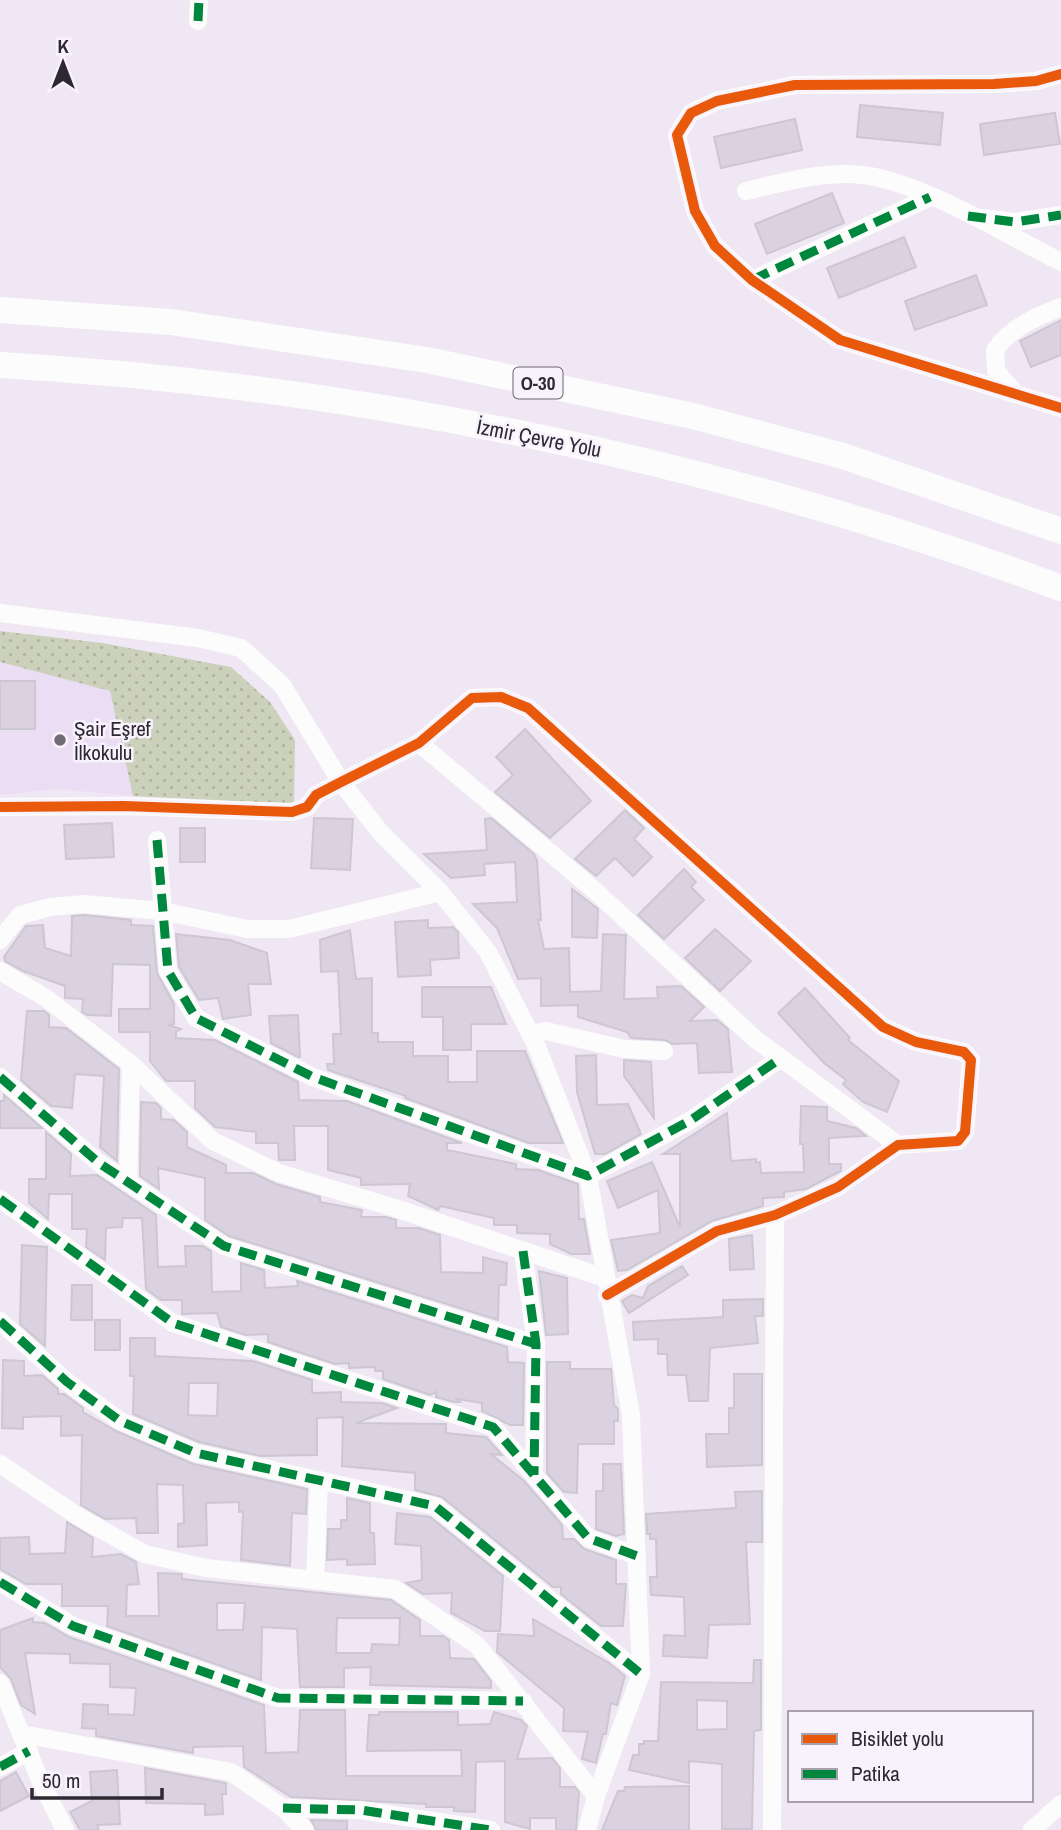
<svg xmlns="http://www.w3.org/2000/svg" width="1061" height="1830" viewBox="0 0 1061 1830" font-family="'Archivo Narrow',sans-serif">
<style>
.built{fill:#ebdef4}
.park{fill:url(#park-dots)}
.building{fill:#dad1e1;stroke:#ccc7d1;stroke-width:2;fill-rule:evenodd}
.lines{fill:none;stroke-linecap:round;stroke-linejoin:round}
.minor{stroke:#fdfcfd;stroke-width:18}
.highway{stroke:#fdfcfd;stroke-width:26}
.quiet{stroke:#00873e;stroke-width:9;stroke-dasharray:18 9;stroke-linecap:butt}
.cycleway-casing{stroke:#f8f2fc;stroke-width:15}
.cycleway{stroke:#e8590c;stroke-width:10}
.poi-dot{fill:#716b75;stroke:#f8f2fc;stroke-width:2.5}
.labels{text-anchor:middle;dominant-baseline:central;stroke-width:5;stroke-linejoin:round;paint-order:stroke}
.shield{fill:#f8f2fc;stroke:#6a656e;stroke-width:2}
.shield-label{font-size:19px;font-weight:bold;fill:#2d2831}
.street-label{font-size:21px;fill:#2d2831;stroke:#f8f2fc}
.poi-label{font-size:21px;fill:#2d2831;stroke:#f8f2fc;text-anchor:start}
</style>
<defs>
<pattern id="park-dots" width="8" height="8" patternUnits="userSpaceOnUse" patternTransform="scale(1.75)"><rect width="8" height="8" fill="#ccd1bb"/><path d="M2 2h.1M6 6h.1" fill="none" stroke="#b0b3a1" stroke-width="1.8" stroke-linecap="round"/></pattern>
</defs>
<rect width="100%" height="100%" fill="#efe8f4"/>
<path class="built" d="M0 662 110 691 133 796 57 789 0 795Z"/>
<path class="park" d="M0 631 102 643 231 667 270 702 295 740 294 804 133 796 110 691 0 662Z"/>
<g class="building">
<path d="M860 105 943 113 940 145 857 137Z"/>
<path d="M1055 113 1060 144 984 155 980 124Z"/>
<path d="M795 119 802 150 721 168 714 137Z"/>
<path d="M832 193 844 223 767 254 755 224Z"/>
<path d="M904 237 916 267 839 298 827 268Z"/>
<path d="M976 275 987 305 915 330 905 301Z"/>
<path d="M1061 320V355L1031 367 1020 341Z"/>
<rect x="0" y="681" width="35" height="48"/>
<path d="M525 729 591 801 550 838 495 792 513 775 496 757Z"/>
<path d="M625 810 644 828 634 839 652 857 633 876 615 858 596 876 575 859Z"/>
<path d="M314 818 353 819 350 870 311 868Z"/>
<path d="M491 818 534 854 537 861 541 920H538L544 949 569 948 570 992 601 991 603 934 626 935 624 999 658 998 657 987 681 986 704 1007 690 1021 717 1020 728 1029 732 1072 699 1073 697 1043 672 1044 665 1040 631 1038 627 1032 578 1017V1005L541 1006V978L518 979 497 928 473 904 517 902 515 862 484 864 485 875 451 878 424 854 487 850 485 819Z"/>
<path d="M112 823 114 857 66 859 64 825Z"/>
<rect x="180" y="828" width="25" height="34"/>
<path d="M684 869 696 882 691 887 704 900 664 939 638 915Z"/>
<path d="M572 889 598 909 597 938 572 937Z"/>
<path d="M84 915 131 920V925L153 926 157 973 174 1004V1024L168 1025 181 1029 176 1032V1038L215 1040 298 1082 299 1100 347 1101 462 1143H447V1150L516 1164V1169L538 1170 578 1184 579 1219H584L590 1254H571L550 1244V1234L517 1233V1225H494V1218L440 1206 438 1210 408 1196 410 1184 361 1185V1178L328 1170V1126H294L295 1160H279L278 1143H256V1132L215 1127 195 1108V1081H166L150 1061V1032H119V1009H150V965L113 964 111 1016 87 1015 82 1012 83 999 65 998V986L23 971 5 961 4 957 26 926 43 925 45 948 71 956 72 916Z"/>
<path d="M428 920V928L453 927 458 932 459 958 430 960 431 975 398 977 395 922Z"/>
<path d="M715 929 751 961 720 991 685 958Z"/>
<path d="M350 930 356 979 372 978V1033H378V1042H413V1056H448V1082H477V1051H525L563 1143H529L405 1098 406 1096 328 1070 327 1064H334L333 1034H341L338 971 321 972 320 940Z"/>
<path d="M176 934 230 940 267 953 271 984H248L251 1015 223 1019 218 998 199 1000 179 967Z"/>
<path d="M422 987H491L506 1024H471V1050H443V1017H422Z"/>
<path d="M805 988 850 1038 848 1040 899 1081 887 1112 863 1102 843 1084 846 1080 824 1063 778 1013Z"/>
<path d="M27 1011H44L49 1015V1027L66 1028 119 1069 117 1161 100 1147 104 1076 75 1074 72 1108 51 1106 21 1080Z"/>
<path d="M298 1015 300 1057H298L271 1043 269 1016Z"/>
<path d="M596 1055 597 1105 628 1104 641 1134 605 1154H595L577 1092 576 1056Z"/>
<path d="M624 1060 651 1062 654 1118 624 1076Z"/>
<path d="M4 1095 42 1128H0V1101H4Z"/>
<path d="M141 1102 156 1103 161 1108V1119L174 1120 187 1132V1147L226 1165V1173H253L276 1184 320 1197V1202L362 1210 361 1217H386L396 1220V1228H419L440 1235 441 1272 483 1273V1257L507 1263 506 1285H499L498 1320 229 1236 205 1220V1178L158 1168 159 1189 140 1176Z"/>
<path d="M801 1106 827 1107V1121L856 1128 866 1136 829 1138V1164H841V1171L806 1189 784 1192V1197L763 1198V1206L712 1221 627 1270 618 1271 611 1240 660 1233 658 1190 618 1208 607 1181 652 1162 680 1227V1154H663L727 1113 731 1161 756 1159V1163L760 1162 761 1173 804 1172 803 1144H800Z"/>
<path d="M46 1132 71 1154 70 1176 97 1175 156 1215 158 1267 186 1266 185 1246H203L211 1251 212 1292 241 1291V1263L264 1270 265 1288 298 1286 297 1281 507 1347 508 1362 524 1363 523 1425H510L482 1411V1403L457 1399 460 1402H454L436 1397V1392L430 1395 383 1379V1371H375V1367L349 1368V1363L335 1364 268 1342V1334L246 1335 221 1327 217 1313 182 1314V1300H161L146 1289 142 1218H123L122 1227 106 1228 105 1260 86 1247 87 1229H72V1194H49L48 1219 29 1203V1179H46Z"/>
<path d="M752 1235 754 1269 730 1270 729 1239Z"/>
<path d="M22 1245 47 1247 45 1346 20 1324Z"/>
<path d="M682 1266 688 1275 629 1313 622 1301 632 1295 643 1298 648 1286Z"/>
<path d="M539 1271 567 1278 568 1334 546 1335Z"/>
<path d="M72 1285H92V1320H71Z"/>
<path d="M763 1299V1316H755L758 1343 710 1348 708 1401H689L686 1375H668L667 1354H658V1339L634 1340 633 1322 723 1317V1300Z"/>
<rect x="95" y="1320" width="25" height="30"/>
<path d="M130 1338H155V1356L253 1361 312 1380V1393L341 1392V1402L382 1403 397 1408 356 1423 446 1424V1433L486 1437 502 1455 491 1454 524 1481 562 1525 563 1539H574L584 1549 616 1560V1584H626L623 1626H601L561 1594V1587H553L442 1497 415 1490V1473L342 1466 343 1417 317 1418V1455L261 1456 199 1442 133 1414 134 1376H130ZM189 1383H218L217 1416 188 1415Z"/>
<path d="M3 1360 24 1361V1376L42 1375 58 1389V1394H64L83 1408V1412L116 1431 193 1464 307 1489 306 1514 292 1513 290 1566 241 1560 243 1511 239 1512V1502L206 1503 207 1545 178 1547V1524L184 1523 183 1485 157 1484 158 1533H137L136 1518 105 1519 81 1505 82 1435 61 1436V1416L23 1417V1429L2 1428Z"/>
<path d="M547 1362H570V1369H611L614 1405 618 1409V1421H614V1444H578L577 1493 564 1492 547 1473Z"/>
<path d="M734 1374H762V1465L707 1467 706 1434H729V1408H734Z"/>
<path d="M603 1464H621L624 1534 616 1536 596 1529V1491H603Z"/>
<path d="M762 1491V1542H746L750 1624 709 1625 707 1658 663 1656 664 1635 685 1636 684 1597 651 1595 650 1577H657L656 1539H650V1534H647L646 1514 736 1508 735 1492Z"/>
<path d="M347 1498 370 1503V1533H374L375 1564 347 1565V1559L327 1560 328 1529H341V1520H347Z"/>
<path d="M397 1513 430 1517 503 1576 500 1631H485L451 1613 452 1593 423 1594 406 1583 422 1580 421 1546 395 1544Z"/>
<path d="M67 1522 93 1538 92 1557 121 1554 136 1562 139 1584 127 1585 126 1616H159L158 1573 182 1574V1579L391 1600 420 1620V1636H443L449 1640 450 1658 474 1659 491 1681V1688L370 1685 371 1667 344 1668V1687H300L297 1629 262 1627 261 1680 107 1626 108 1606H62V1584H26L0 1569V1538L29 1537 30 1554 65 1553ZM217 1603H245L243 1630H217ZM337 1618H400L399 1645 372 1644 371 1653H336Z"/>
<path d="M33 1618V1622L45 1623 69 1637 264 1705 266 1753 298 1752 300 1710H345L346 1776H462L461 1750 367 1751 369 1715H379V1712H458V1725L490 1724 494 1712 521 1720 527 1726 517 1759 552 1758 560 1768V1787H575L579 1792 576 1830H556V1818H530V1829L505 1822V1761L476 1762 475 1812 454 1811V1807H426V1804L291 1797 244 1767 243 1746 193 1747V1753L96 1736V1729L82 1728 83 1704 108 1705V1714L134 1715 136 1688 110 1687V1664L70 1663V1654L25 1653 35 1714 21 1705 11 1679 0 1667V1630Z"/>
<path d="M533 1619 609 1663 625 1676 617 1705 611 1703 606 1734H603L596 1763 582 1759 588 1732 563 1731 564 1708 497 1652 498 1634 534 1636Z"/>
<path d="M754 1660H761V1730L754 1731 752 1829H722V1764L689 1761V1783L629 1770 633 1755H639V1744H644V1741H658L661 1682 753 1683ZM697 1700 727 1701V1729L697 1730Z"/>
<path d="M145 1768 226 1783V1794H222L223 1814 205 1815V1804L146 1803Z"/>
<path d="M117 1770 120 1824 97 1825 99 1830H80L70 1812 92 1801 90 1772Z"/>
<path d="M16 1772 29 1796 0 1811V1781Z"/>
<path d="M689 1786V1830H602L618 1791H624L625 1787Z"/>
<path d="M311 1820 347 1821V1830H316Z"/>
</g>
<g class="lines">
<g class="minor">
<path d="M198 21 199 0"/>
<path d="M1061 74 1036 81 994 84 795 85 717 101 691 113 677 135 695 211 715 246 752 280 840 340 1061 408"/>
<path d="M746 191C788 181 836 167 880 178 940 193 1005 234 1061 262"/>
<path d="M982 218 1015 222 1061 215"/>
<path d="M752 280 930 197"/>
<path d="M1014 392 996 371 995 350C1012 327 1035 317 1061 307"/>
<path d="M0 613 198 638 241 648 282 685 341 782 381 833 440 892"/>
<path d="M419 743 592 888 754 1038 898 1145"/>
<path d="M0 807 124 806 292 812 307 807 316 795 341 782 419 743 472 698 501 697 528 708 883 1027 916 1042 964 1052 971 1060 965 1132 958 1141 898 1145 838 1187 775 1215 717 1231 607 1295"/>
<path d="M157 840 168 971 196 1018 313 1077 588 1176 691 1120 781 1058"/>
<path d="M0 940 20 915 50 907 84 904 162 911 247 929H289L440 892 488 952 537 1047 588 1176 631 1415 641 1674 596 1796 587 1830"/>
<path d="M0 971 46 998 131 1064 213 1141 279 1173 395 1208 605 1278"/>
<path d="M530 1034 546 1031 624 1049 664 1051"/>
<path d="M0 1077 99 1163 224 1246 536 1344"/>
<path d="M128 1183 131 1064"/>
<path d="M0 1199 173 1323 493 1427 588 1538 637 1556"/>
<path d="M523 1251 536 1344 534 1475"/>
<path d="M0 1321 67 1382 120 1421 196 1453 435 1506 641 1674"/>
<path d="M0 1464 79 1517 145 1554 206 1568 395 1589 477 1645 596 1796"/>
<path d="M315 1580 319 1480"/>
<path d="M0 1582 73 1626 278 1698 523 1701"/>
<path d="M0 1683 40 1780 65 1830"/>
<path d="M22 1734 231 1772 283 1808 305 1830"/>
<path d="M0 1767 29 1751"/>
<path d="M283 1808 361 1810 491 1830"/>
<path d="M772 1830 775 1215"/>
<path d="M1032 1830 1061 1804"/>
</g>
<g class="highway">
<path d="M0 310 171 322 427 360 693 416 843 456 1061 531"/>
<path d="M0 365C361 386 722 462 1061 588"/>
</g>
<g class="quiet">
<path d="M198 21 199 0"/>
<path d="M968 216 1015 222 1061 215"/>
<path d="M752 280 930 197"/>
<path d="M157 840 168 971 196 1018 313 1077 588 1176 691 1120 781 1058"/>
<path d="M0 1077 99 1163 224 1246 536 1344"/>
<path d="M0 1199 173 1323 493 1427 588 1538 637 1556"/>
<path d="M523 1251 536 1344 534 1475"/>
<path d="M0 1321 67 1382 120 1421 196 1453 435 1506 641 1674"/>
<path d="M0 1582 73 1626 278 1698 523 1701"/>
<path d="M0 1767 29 1751"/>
<path d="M283 1808 361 1810 491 1830"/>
</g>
<defs>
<g id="cycleway">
<path d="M1061 74 1036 81 994 84 795 85 717 101 691 113 677 135 695 211 715 246 752 280 840 340 1061 408"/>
<path d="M0 807 124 806 292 812 307 807 316 795 341 782 419 743 472 698 501 697 528 708 883 1027 916 1042 964 1052 971 1060 965 1132 958 1141 898 1145 838 1187 775 1215 717 1231 607 1295"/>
</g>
</defs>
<use href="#cycleway" class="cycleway-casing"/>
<use href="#cycleway" class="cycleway"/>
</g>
<circle class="poi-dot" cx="60" cy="740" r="7"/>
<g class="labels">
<rect class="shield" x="513.5" y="367.5" width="49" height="31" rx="5"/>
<g class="shield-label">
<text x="538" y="383">O-30</text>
</g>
<g class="street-label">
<text transform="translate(539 438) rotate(11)">İzmir Çevre Yolu</text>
</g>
<g class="poi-label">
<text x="74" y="728">Şair Eşref<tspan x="74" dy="24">İlkokulu</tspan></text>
</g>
</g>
<rect x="788" y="1711" width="245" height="91" fill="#f8f2fc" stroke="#a7a1ab" stroke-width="2"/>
<rect x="802" y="1734" width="35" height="10" fill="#e8590c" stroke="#a7a1ab" stroke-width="2"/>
<text x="851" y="1746" font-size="21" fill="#2d2831">Bisiklet yolu</text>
<rect x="802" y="1769" width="35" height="10" fill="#00873e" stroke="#a7a1ab" stroke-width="2"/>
<text x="851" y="1781" font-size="21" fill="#2d2831">Patika</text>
<g transform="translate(63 63)" stroke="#f8f2fc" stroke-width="5" paint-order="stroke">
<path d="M0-5L12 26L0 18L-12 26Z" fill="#2d2831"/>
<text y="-10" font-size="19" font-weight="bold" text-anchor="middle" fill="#2d2831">K</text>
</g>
<path d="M32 1788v10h130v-10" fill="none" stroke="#2d2831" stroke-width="3.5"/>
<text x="42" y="1788" font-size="21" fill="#2d2831" stroke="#f8f2fc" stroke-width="5" paint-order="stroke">50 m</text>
</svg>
